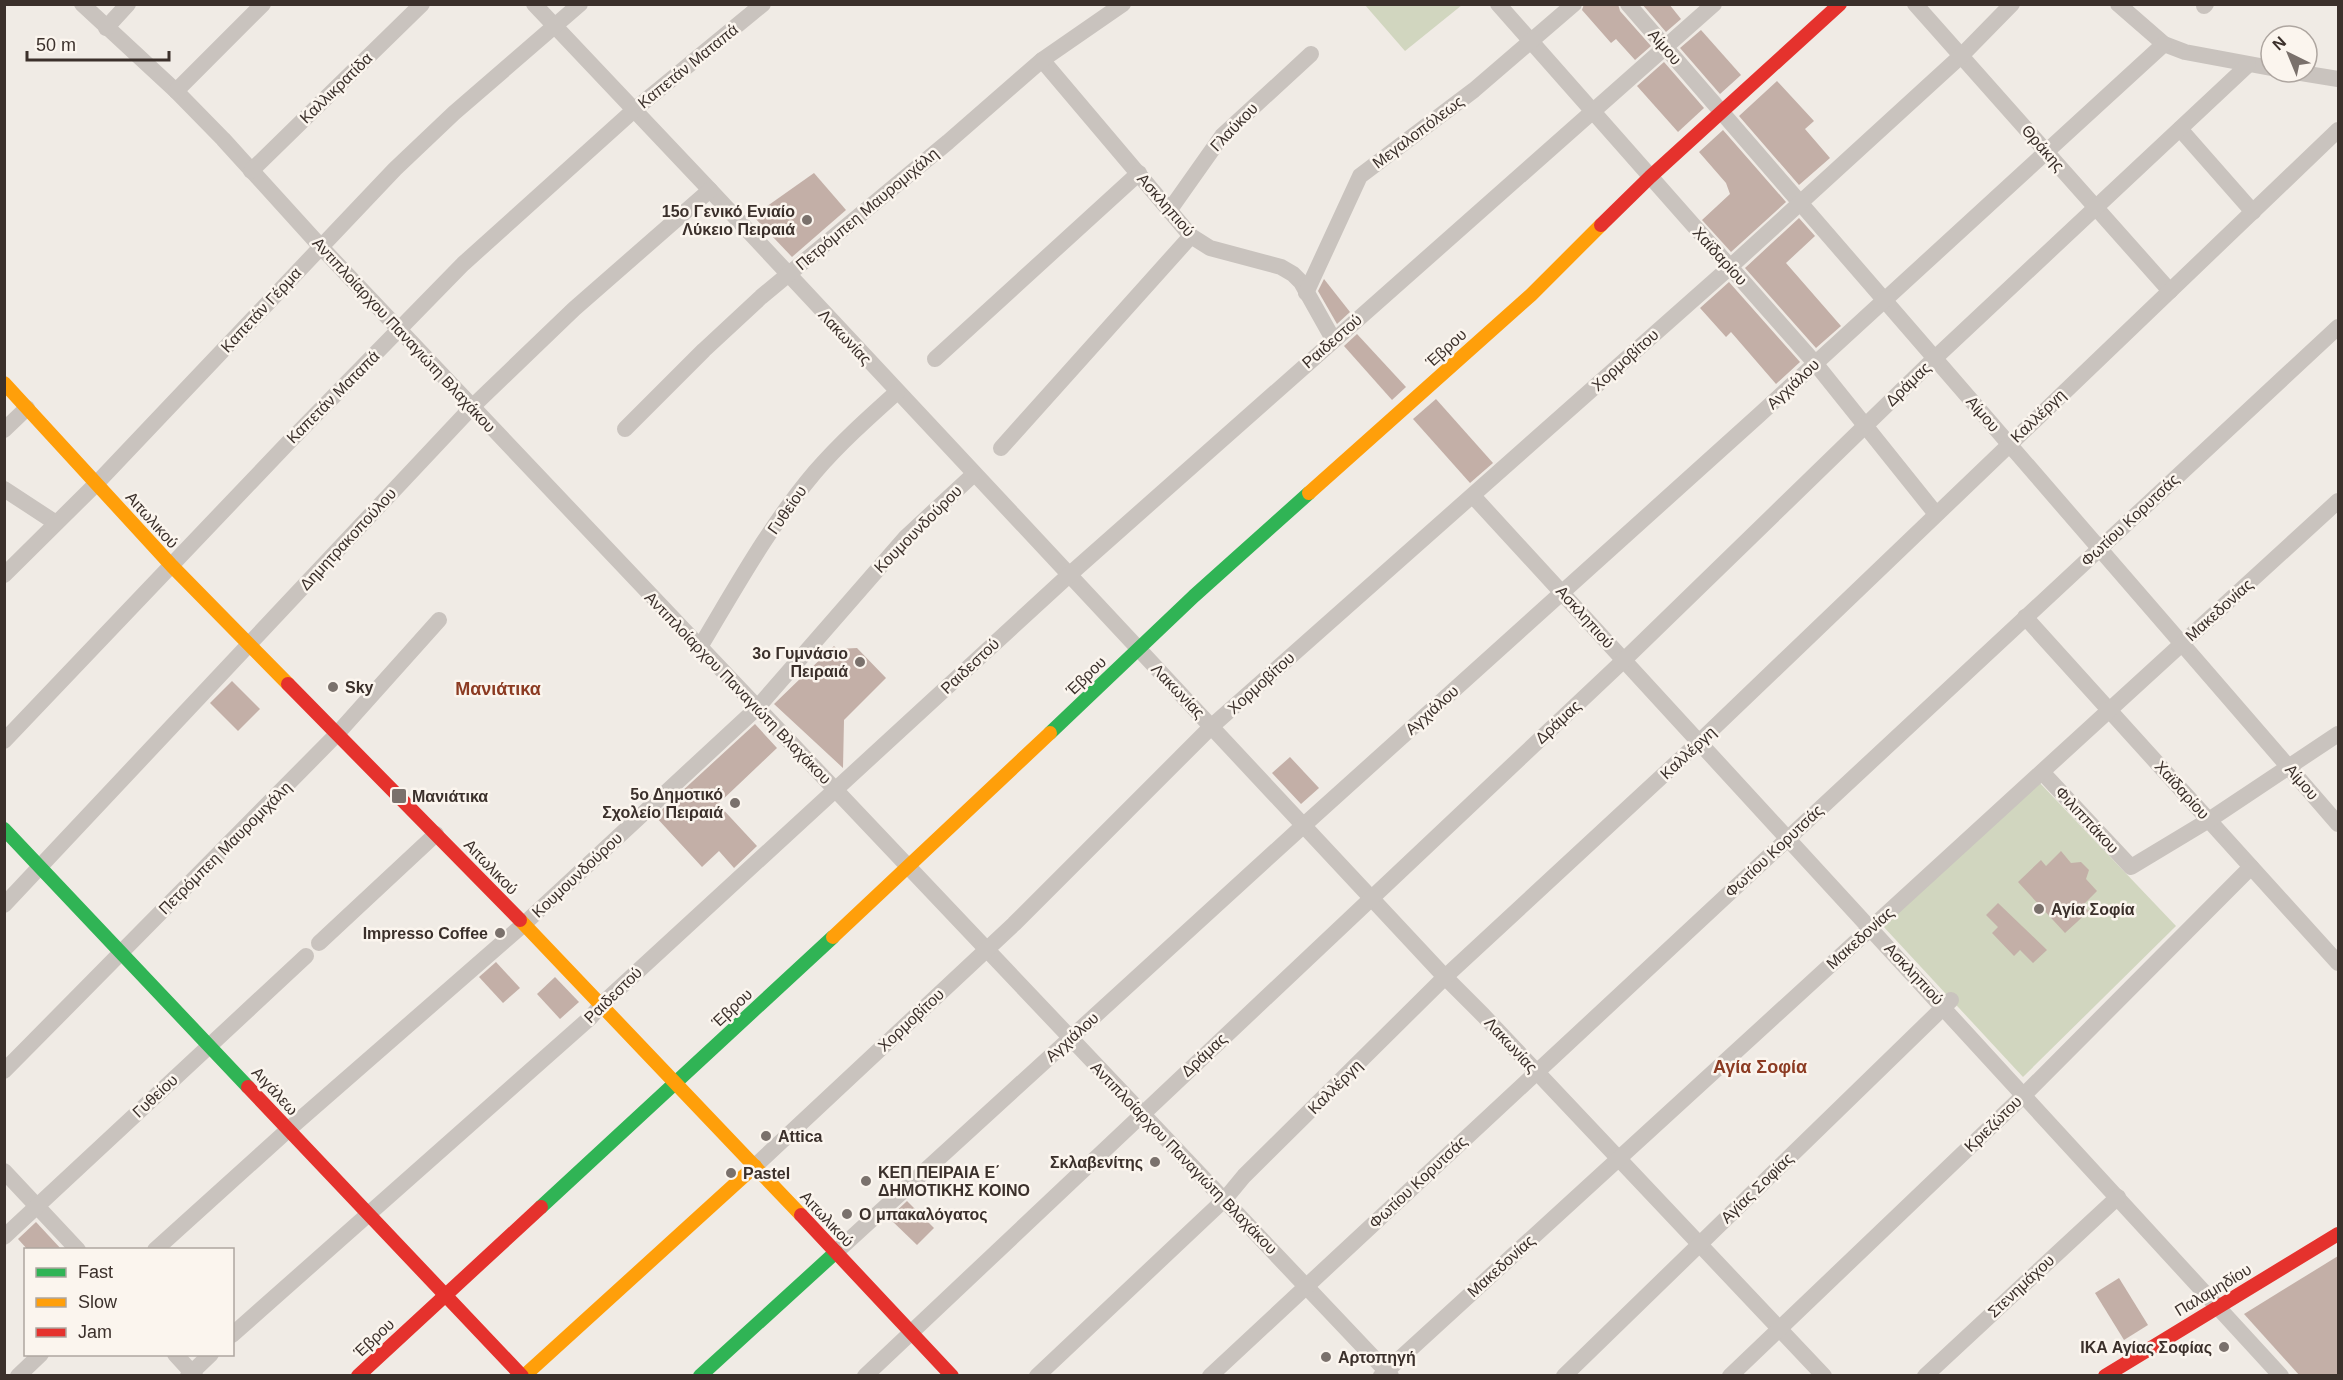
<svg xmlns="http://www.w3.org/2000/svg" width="2343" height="1380" viewBox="0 0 2343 1380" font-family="Arial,sans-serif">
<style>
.green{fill:#d1d6bf}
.building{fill:#c3afa7}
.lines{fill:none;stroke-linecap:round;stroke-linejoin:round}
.street{stroke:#c9c3be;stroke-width:16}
.fast{stroke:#30b455;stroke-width:14}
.slow{stroke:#ff9f0a;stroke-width:14}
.jam{stroke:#e5322d;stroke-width:14}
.poi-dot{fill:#7a716c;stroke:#fbf5ee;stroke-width:2}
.labels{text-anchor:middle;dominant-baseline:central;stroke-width:5;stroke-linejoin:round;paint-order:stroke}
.street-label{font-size:16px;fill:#3b302b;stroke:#fbf5ee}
.poi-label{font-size:16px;font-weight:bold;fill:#3b302b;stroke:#fbf5ee;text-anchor:start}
.neighbourhood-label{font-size:18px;font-weight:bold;fill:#8c3b22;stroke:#fbf5ee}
</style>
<rect width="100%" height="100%" fill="#f0ebe5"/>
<g class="green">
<path d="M1365 5H1462L1405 51Z"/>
<path d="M2038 781 2176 926 2023 1077 1882 925Z"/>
</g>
<g class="building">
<path d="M1584 4H1618L1620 11 1651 46 1635 60 1616 39 1611 43 1582 10Z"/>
<path d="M1642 4H1669L1681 19 1666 32Z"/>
<path d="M1701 30 1741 75 1720 94 1680 48Z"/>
<path d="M1664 62 1704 108 1678 132 1637 86Z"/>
<path d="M1777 81 1814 121 1805 129 1830 158 1799 185 1739 116Z"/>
<path d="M1723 130 1786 202 1731 252 1702 220 1730 194 1726 183 1699 152Z"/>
<path d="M814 173 846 210 792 257 753 216Z"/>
<path d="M1799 218 1815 236 1786 263 1841 326 1816 348 1745 268Z"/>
<path d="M1324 279 1350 312 1337 324 1318 291Z"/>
<path d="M1729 282 1800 362 1776 384 1731 332 1726 337 1700 308Z"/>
<path d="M1357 334 1406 387 1392 400 1344 346Z"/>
<path d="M1436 399 1493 463 1470 483 1413 419Z"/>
<path d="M834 646 837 649 857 648 886 678 844 720 843 768 774 704Z"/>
<path d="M232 681 260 709 238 731 210 703Z"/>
<path d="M755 724 777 748 718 804 757 846 734 868 719 851 702 867 655 816Z"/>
<path d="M1290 757 1319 788 1301 804 1272 773Z"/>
<path d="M2061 851 2071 863 2081 862 2089 870 2086 879 2097 891 2083 905 2089 911 2065 933 2018 882 2041 860 2046 866Z"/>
<path d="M1998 903 2047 950 2033 963 2020 950 2014 956 1992 933 1998 927 1986 915Z"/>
<path d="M496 962 520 988 503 1003 479 977Z"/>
<path d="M555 977 579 1002 560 1019 537 994Z"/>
<path d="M907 1201 934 1228 917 1245 889 1218Z"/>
<path d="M36 1222 62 1250H28L18 1239Z"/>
<path d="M2338 1256V1376H2300L2244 1314Z"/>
<path d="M2119 1278 2148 1325 2124 1340 2095 1293Z"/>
</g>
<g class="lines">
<g class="street">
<path d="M82 4 176 91 223 139 321 247 1391 1376"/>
<path d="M534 4 710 190 1445 977 1483 1015 1824 1376"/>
<path d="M1498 4 1815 363 1936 514"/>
<path d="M1628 4 2338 824"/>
<path d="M1915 4 2170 291"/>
<path d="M2118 4 2164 44 2185 52 2271 68"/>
<path d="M2204 6 2206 4"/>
<path d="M106 28 128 4"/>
<path d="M1042 60 1191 236 1210 248 1281 267 1293 274 1301 282 1333 339"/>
<path d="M2295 72 2338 79"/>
<path d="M176 91 263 4"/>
<path d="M2180 129 2253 212"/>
<path d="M251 171 422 4"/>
<path d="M1169 211 1222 136 1311 54"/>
<path d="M1306 293 1360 176 1474 90 1574 4"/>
<path d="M935 359 1139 173"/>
<path d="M625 429 704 350 761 297 948 142 1042 60 1123 4"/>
<path d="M4 430 27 408"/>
<path d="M1001 448 1191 236"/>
<path d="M4 489 56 523"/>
<path d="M1473 496 2281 1376"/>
<path d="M4 575 96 484 395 169 454 113 580 4"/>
<path d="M2025 617 2338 963"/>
<path d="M700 647C736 587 770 525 815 472 840 443 868 418 897 392"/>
<path d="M4 741 286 445 463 264 634 110 763 4"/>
<path d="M2042 772 2131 867 2209 820 2338 734"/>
<path d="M4 905 472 407 574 309 710 190"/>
<path d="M319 943 436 834"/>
<path d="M4 1071 337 734 439 620"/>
<path d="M755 1166 1014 924 1212 726 1730 267 1962 55 2012 4"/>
<path d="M4 1171 78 1250"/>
<path d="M4 1237 306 956"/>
<path d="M155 1250 289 1129 524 924 757 708 906 537 974 474"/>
<path d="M836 1252 1304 825 1758 416 2164 44"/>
<path d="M232 1335 591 1017 601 1005 1069 575 1714 4"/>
<path d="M175 1354 195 1376"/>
<path d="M18 1376 41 1354"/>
<path d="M188 1376 211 1354"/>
<path d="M865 1376 1624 660 1935 358 2248 65"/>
<path d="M1037 1376 1225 1199 1244 1176 1445 977 1699 742 2338 130"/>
<path d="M1210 1376 2338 327"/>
<path d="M1381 1376 2338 501"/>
<path d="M1564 1376 1951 1000"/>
<path d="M1730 1376 2024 1095 2251 867"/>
<path d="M1925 1376 2118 1197"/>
</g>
<g class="fast">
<path d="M1050 733 1194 596 1309 493"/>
<path d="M4 829 248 1087"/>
<path d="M541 1207 833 937"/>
<path d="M700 1376 836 1252"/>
</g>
<g class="slow">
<path d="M4 383 172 566 288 684"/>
<path d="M1309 493 1531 295 1601 225"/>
<path d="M520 920 801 1215"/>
<path d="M833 937 1050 733"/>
<path d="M524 1376 755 1166"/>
</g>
<g class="jam">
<path d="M1601 225 1650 177 1840 4"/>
<path d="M288 684 520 920"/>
<path d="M248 1087 522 1376"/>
<path d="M801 1215 952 1376"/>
<path d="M358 1376 541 1207"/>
<path d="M2105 1376 2338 1234"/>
</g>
</g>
<g class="poi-dot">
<circle cx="807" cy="220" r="6"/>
<circle cx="860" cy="662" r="6"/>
<circle cx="333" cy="687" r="6"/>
<rect x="391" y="788" width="16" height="16" rx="3"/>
<circle cx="735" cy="803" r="6"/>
<circle cx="2039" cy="909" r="6"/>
<circle cx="500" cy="933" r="6"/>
<circle cx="766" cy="1136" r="6"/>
<circle cx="1155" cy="1162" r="6"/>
<circle cx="731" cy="1173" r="6"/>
<circle cx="866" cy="1181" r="6"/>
<circle cx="847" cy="1214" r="6"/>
<circle cx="2224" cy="1347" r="6"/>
<circle cx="1326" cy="1357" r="6"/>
</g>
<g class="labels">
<g class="street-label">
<text transform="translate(1665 47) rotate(49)">Αίμου</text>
<text transform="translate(688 66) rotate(-39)">Καπετάν Ματαπά</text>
<text transform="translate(336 88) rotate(-44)">Καλλικρατίδα</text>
<text transform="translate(1234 127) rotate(-46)">Γλαύκου</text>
<text transform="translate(1418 132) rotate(-37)">Μεγαλοπόλεως</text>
<text transform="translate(2043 148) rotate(49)">Θράκης</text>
<text transform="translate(1166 205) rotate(49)">Ασκληπιού</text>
<text transform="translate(867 209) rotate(-40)">Πετρόμπεη Μαυρομιχάλη</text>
<text transform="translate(1720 256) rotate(48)">Χαϊδαρίου</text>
<text transform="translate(261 310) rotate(-47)">Καπετάν Γέρμα</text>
<text transform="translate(404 335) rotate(47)">Αντιπλοίαρχου Παναγιώτη Βλαχάκου</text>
<text transform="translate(845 337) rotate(47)">Λακωνίας</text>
<text transform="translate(1332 341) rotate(-41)">Ραιδεστού</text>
<text transform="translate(1446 348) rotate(-42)">Έβρου</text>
<text transform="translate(1625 360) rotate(-42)">Χορμοβίτου</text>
<text transform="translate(1793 384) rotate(-43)">Αγχιάλου</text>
<text transform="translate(1908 384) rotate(-44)">Δράμας</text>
<text transform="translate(333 397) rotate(-45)">Καπετάν Ματαπά</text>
<text transform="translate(1983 414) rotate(49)">Αίμου</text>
<text transform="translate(2038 416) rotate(-44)">Καλλέργη</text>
<text transform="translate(787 510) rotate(-55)">Γυθείου</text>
<text transform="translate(152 520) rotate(48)">Αιτωλικού</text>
<text transform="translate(2130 520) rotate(-43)">Φωτίου Κορυτσάς</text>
<text transform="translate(918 529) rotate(-45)">Κουμουνδούρου</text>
<text transform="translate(348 539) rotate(-47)">Δημητρακοπούλου</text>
<text transform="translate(2219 610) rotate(-42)">Μακεδονίας</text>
<text transform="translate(1585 617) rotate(48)">Ασκληπιού</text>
<text transform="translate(970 666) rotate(-43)">Ραιδεστού</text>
<text transform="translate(1086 676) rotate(-44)">Έβρου</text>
<text transform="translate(1261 683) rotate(-42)">Χορμοβίτου</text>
<text transform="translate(738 688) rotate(46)">Αντιπλοίαρχου Παναγιώτη Βλαχάκου</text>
<text transform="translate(1178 691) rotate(46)">Λακωνίας</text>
<text transform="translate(1432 710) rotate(-42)">Αγχιάλου</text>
<text transform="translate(1558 722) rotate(-43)">Δράμας</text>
<text transform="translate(1688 753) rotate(-43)">Καλλέργη</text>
<text transform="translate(2302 782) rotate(49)">Αίμου</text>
<text transform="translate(2182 790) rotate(48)">Χαϊδαρίου</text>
<text transform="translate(2087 820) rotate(47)">Φιλιππάκου</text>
<text transform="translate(225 848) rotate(-45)">Πετρόμπεη Μαυρομιχάλη</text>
<text transform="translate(1774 851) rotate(-43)">Φωτίου Κορυτσάς</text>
<text transform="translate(491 867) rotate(46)">Αιτωλικού</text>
<text transform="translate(577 875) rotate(-43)">Κουμουνδούρου</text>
<text transform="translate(1860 938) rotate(-42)">Μακεδονίας</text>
<text transform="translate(1914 974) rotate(47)">Ασκληπιού</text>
<text transform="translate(613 995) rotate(-44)">Ραιδεστού</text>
<text transform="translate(732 1008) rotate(-43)">Έβρου</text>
<text transform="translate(911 1020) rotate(-43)">Χορμοβίτου</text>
<text transform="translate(1072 1037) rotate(-42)">Αγχιάλου</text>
<text transform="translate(1511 1045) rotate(47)">Λακωνίας</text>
<text transform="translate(1204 1055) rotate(-43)">Δράμας</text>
<text transform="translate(1335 1087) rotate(-45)">Καλλέργη</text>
<text transform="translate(275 1091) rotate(47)">Αιγάλεω</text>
<text transform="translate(155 1096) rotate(-43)">Γυθείου</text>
<text transform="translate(1993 1124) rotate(-44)">Κριεζώτου</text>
<text transform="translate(1184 1158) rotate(46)">Αντιπλοίαρχου Παναγιώτη Βλαχάκου</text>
<text transform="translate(1418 1182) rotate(-43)">Φωτίου Κορυτσάς</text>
<text transform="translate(1757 1188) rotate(-44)">Αγίας Σοφίας</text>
<text transform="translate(827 1219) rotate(47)">Αιτωλικού</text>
<text transform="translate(1501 1266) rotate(-42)">Μακεδονίας</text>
<text transform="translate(2021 1286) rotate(-43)">Στενημάχου</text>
<text transform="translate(2213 1290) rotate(-31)">Παλαμηδίου</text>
<text transform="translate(374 1338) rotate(-43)">Έβρου</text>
</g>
<g class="poi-label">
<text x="795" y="211" text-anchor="end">15ο Γενικό Ενιαίο<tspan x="795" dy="18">Λύκειο Πειραιά</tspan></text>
<text x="848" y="653" text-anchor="end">3ο Γυμνάσιο<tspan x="848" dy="18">Πειραιά</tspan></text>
<text x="345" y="687">Sky</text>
<text x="723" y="794" text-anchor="end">5ο Δημοτικό<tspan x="723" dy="18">Σχολείο Πειραιά</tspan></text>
<text x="412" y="796">Μανιάτικα</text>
<text x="2051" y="909">Αγία Σοφία</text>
<text x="488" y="933" text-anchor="end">Impresso Coffee</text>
<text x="778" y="1136">Attica</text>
<text x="1143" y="1162" text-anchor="end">Σκλαβενίτης</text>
<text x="878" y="1172">ΚΕΠ ΠΕΙΡΑΙΑ Ε΄<tspan x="878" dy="18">ΔΗΜΟΤΙΚΗΣ ΚΟΙΝΟ</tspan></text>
<text x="743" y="1173">Pastel</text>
<text x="859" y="1214">Ο μπακαλόγατος</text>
<text x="2212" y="1347" text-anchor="end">ΙΚΑ Αγίας Σοφίας</text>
<text x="1338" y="1357">Αρτοπηγή</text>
</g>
<g class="neighbourhood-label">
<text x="498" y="689">Μανιάτικα</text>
<text x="1760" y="1067">Αγία Σοφία</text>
</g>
</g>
<rect width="2343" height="1380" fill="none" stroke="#3b302b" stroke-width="12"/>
<rect x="24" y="1248" width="210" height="108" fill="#fbf5ee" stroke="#aea6a0" stroke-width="1.5"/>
<rect x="36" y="1268" width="30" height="9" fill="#30b455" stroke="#aea6a0" stroke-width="1.5"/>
<text x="78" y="1278" font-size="18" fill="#3b302b">Fast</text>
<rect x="36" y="1298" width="30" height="9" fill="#ff9f0a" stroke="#aea6a0" stroke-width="1.5"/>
<text x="78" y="1308" font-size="18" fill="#3b302b">Slow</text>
<rect x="36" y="1328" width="30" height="9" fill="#e5322d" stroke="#aea6a0" stroke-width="1.5"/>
<text x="78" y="1338" font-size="18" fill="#3b302b">Jam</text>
<g transform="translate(2289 54) rotate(317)"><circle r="28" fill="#fbf5ee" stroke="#aea6a0" stroke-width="1.5"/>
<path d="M0-4.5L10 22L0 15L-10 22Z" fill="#7a716c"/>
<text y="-9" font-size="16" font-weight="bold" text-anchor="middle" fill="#3b302b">N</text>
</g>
<path d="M27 51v9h142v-9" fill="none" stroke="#3b302b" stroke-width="3"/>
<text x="36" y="51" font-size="18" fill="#3b302b" stroke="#fbf5ee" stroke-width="4.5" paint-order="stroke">50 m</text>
</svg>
